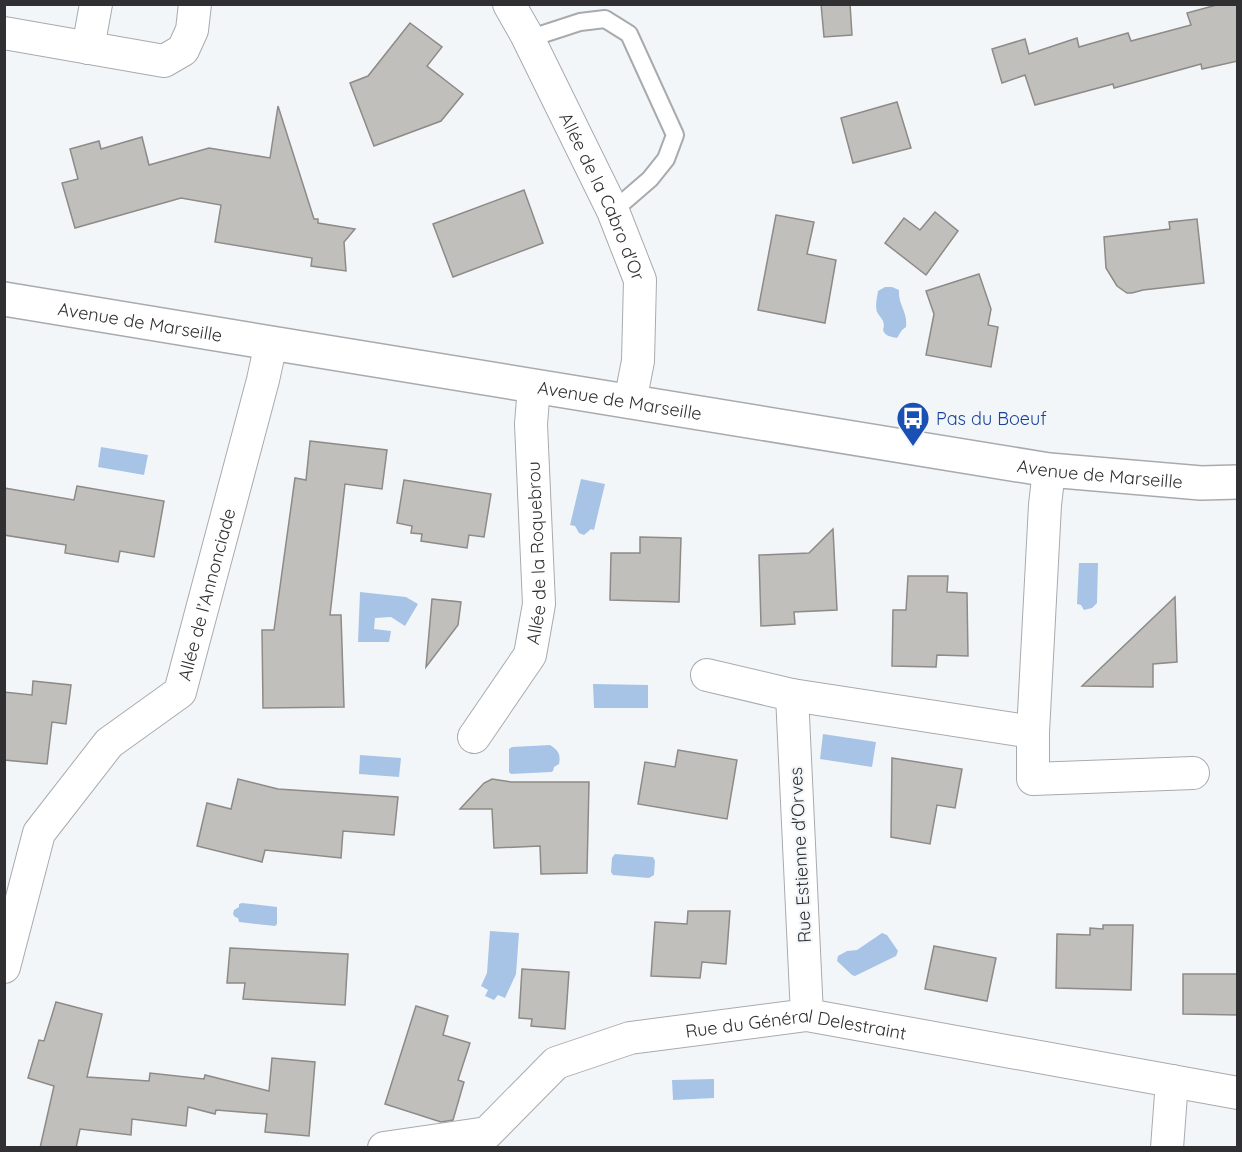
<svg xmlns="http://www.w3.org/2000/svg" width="1242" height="1152" viewBox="0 0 1242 1152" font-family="Quicksand,sans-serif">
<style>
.water{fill:#a7c4e6}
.building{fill:#c1bfbb;stroke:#8d8a87;stroke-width:1.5}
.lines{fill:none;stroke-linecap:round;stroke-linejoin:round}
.lane-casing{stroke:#a8abae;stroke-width:20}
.street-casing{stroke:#a8abae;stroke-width:34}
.secondary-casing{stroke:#a8abae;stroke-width:36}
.lane{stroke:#fff;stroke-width:16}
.street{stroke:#fff;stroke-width:32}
.secondary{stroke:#fff;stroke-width:33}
.labels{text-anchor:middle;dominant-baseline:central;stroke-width:4.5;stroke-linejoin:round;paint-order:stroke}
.street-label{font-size:18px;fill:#303032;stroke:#f3f6f9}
.transit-label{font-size:18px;fill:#164399;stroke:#f3f6f9;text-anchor:start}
</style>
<rect width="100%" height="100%" fill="#f3f6f9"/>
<g class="water">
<path d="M885 287H892L899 290C898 305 908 312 906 327L902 330 897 338C891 337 885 336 883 330 886 321 881 319 877 312 875 305 877 298 878 291Z"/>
<path d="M101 447 148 455 144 475 98 467Z"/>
<path d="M581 479 605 484 594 530 591 529 584 535 579 533 575 526 570 525Z"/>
<path d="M1079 563H1098L1097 603 1092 608 1084 610 1081 605 1077 604Z"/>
<path d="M360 592 406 597 418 604 405 626 391 617 375 618 374 629 391 631 389 642H358Z"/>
<path d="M593 684 648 685V708H594Z"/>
<path d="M823 734 876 742 872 767 820 759Z"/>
<path d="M550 745C558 750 561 754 559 764L554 767 553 771 551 772 511 774 509 772V749L512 747Z"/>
<path d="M360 755 401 758 399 777 359 774Z"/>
<path d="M615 854 653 857 655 861 654 875 649 878 613 875 611 872 612 858Z"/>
<path d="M242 903 277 907V924L275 926 239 922 238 918 235 917 233 914 234 910 239 907V904Z"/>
<path d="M490 931 519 933 516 974 505 998 498 995 494 1000 485 996 488 990 481 986 487 973Z"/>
<path d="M882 933 887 935 898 951 896 956 855 976 852 975 837 961 838 956 847 951 857 950Z"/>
<path d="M714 1079V1098L673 1100 672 1080Z"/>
</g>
<g class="building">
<path d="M821 4H850L852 35 824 37Z"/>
<path d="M1220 4H1238V61L1202 69 1201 64 1114 88 1113 84 1035 105 1025 75 1002 83 992 49 1025 39 1029 54 1077 38 1079 47 1128 33 1131 41 1191 25 1187 13Z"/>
<path d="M410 23 442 47 427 66 463 94 441 121 374 146 350 83 368 76Z"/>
<path d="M897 102 911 148 853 163 841 118Z"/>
<path d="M278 106 314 219H318V223L355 229 344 242 346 271 311 266 312 258 215 242 221 205 181 198 75 228 62 183 78 179 70 149 99 141 101 149 142 137 149 165 209 148 270 158Z"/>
<path d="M524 190 543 243 453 277 433 224Z"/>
<path d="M935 212 958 231 926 275 885 243 904 218 920 230Z"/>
<path d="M776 215 814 222 807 254 836 260 825 323 758 310Z"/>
<path d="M1197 219 1204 283 1143 290 1132 293H1127L1117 286 1106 268 1104 237 1170 229 1169 222Z"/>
<path d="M979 274 991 309 988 325 998 327 991 367 926 355 934 314 926 291Z"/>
<path d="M310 441 387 450 382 489 345 484 330 615H341L344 707 263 708 262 630H274L295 478 306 480Z"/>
<path d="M404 480 491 494 484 537 469 535 467 548 421 541 422 534 411 533 412 526 397 523Z"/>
<path d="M77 486 164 501 154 557 120 551 118 562 65 553 66 545 4 535V488L74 500Z"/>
<path d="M833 529 837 610 794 612 795 624 761 626 759 555 809 553Z"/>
<path d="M640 537 681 538 679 602 610 600 611 553H640Z"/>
<path d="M908 576H948L947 592 967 593 968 656 937 655 936 667 892 666 893 610H906Z"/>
<path d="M1175 597 1177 662 1153 664V687L1082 686Z"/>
<path d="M432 599 461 602 458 625 426 667Z"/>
<path d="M33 681 71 685 66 724 52 722 47 764 4 760V692L32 695Z"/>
<path d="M678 750 737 760 727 819 638 804 645 762 675 767Z"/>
<path d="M892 758 962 769 955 808 937 805 930 844 891 837Z"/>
<path d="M238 779 278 789 398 797 394 835 343 831 341 858 265 850 262 862 197 846 207 803 231 809Z"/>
<path d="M492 779 511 782H589L587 873 541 874 540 846 494 848 492 809H460L484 783Z"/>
<path d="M688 911H730L726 964 702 962 700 978 651 976 655 922 687 924Z"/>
<path d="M1103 925H1133L1131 990 1056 988 1057 934 1090 935V928L1103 929Z"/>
<path d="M934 946 996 958 987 1001 925 989Z"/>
<path d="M230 948 348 954 345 1005 243 999 245 983H227Z"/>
<path d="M522 969 569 972 565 1029 531 1026 532 1019 519 1018Z"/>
<path d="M1183 974H1238V1015L1183 1014Z"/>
<path d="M56 1002 102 1014 87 1077 149 1081 150 1073 204 1079 205 1075 269 1091 272 1058 315 1062 309 1136 265 1132 267 1114 216 1110 215 1114 188 1107 186 1126 132 1119 131 1135 80 1129 76 1148H40L54 1086 28 1078 39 1040 44 1041Z"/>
<path d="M416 1006 448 1016 443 1035 470 1043 458 1080 464 1082 453 1120 441 1122 385 1104Z"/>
</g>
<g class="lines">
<defs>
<path id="lane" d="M528 39 580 22 605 19 629 34 675 135 666 159 650 179 613 211"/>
<g id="street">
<path id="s1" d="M509 4 526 34 613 211 640 280 638 361 630 402"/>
<path d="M4 33 164 61 183 50 192 30 195 4"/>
<path d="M88 48 96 4"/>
<path d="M707 675 792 695"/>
<path d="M1033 732V779L1193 773"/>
<path id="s2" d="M474 737 530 655 539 604 531 424 534 386"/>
<path id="s3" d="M4 967 39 833 109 743 180 692 263 380 271 343"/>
<path d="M807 1015 792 695 1033 732 1045 505 1049 470"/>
<path id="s4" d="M384 1148 487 1133 556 1063 630 1038 807 1015 1238 1093"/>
<path d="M1167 1148 1172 1081"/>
</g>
<g id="secondary">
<path id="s5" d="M4 299 271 343 1049 470 1201 483 1238 482"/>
</g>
</defs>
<use href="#lane" class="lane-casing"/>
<use href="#street" class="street-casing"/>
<use href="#secondary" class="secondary-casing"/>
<use href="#lane" class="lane"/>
<use href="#street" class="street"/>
<use href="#secondary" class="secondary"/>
</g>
<defs>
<symbol id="bus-pin" viewBox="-11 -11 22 30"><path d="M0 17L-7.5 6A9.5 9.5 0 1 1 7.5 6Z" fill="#1a4fb4" stroke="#f3f6f9"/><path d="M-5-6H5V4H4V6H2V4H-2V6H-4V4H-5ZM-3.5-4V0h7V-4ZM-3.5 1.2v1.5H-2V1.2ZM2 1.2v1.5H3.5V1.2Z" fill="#fff"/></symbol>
</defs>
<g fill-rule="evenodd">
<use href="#bus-pin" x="894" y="399" width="38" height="52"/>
</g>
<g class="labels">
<g class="street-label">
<text stroke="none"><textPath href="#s1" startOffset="214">Allée de la Cabro d'Or</textPath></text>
<text stroke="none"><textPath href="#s5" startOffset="138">Avenue de Marseille</textPath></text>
<text stroke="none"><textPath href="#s5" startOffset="624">Avenue de Marseille</textPath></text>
<text stroke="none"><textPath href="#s5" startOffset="1110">Avenue de Marseille</textPath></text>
<text stroke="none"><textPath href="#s2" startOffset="202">Allée de la Roquebrou</textPath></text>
<text stroke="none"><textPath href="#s3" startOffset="441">Allée de l’Annonciade</textPath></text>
<text transform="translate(800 855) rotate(-93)">Rue Estienne d'Orves</text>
<text stroke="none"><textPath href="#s4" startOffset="448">Rue du Général Delestraint</textPath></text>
</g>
<g class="transit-label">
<text x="936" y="418">Pas du Boeuf</text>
</g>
</g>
<rect width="1242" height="1152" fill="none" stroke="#303032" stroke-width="12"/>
</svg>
